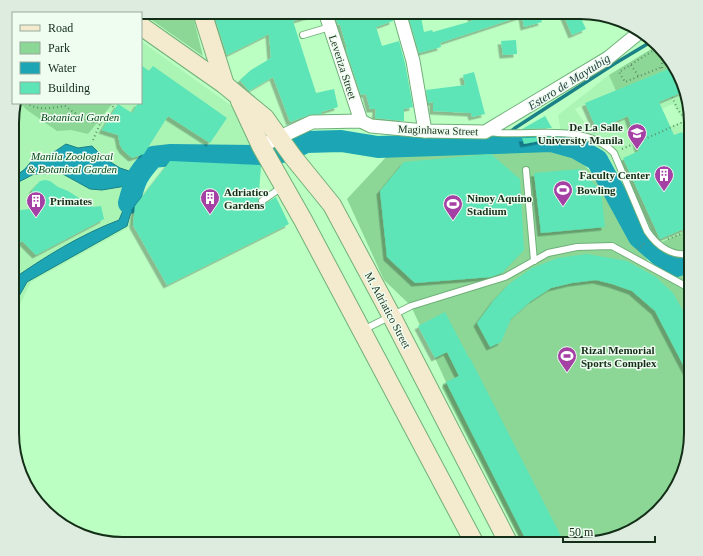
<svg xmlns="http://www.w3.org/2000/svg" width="703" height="556" viewBox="0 0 703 556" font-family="Georgia,serif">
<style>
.built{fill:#abf5b4;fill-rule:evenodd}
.green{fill:#8cd796}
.water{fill:#1ca5b5;stroke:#1a8186}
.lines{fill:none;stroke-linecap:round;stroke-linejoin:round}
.stream{stroke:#1a8186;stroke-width:3.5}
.river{stroke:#1ca5b5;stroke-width:22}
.building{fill:#5de4b7;filter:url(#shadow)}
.lane-casing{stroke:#70b079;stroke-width:8}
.street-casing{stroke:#70b079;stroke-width:15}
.secondary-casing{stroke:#70b079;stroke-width:20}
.path{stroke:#618d66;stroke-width:2;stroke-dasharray:1 3;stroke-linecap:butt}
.lane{stroke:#fff;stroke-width:6}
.street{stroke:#fff;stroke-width:13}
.secondary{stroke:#f4eace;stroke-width:18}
.labels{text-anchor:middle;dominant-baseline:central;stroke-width:3;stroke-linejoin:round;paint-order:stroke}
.street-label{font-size:11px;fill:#142e18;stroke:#effcf0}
.park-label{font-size:11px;font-style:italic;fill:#054919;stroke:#effcf0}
.poi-label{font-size:11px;font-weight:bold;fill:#142e18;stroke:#effcf0;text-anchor:start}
.water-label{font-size:12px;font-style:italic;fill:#213c40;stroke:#effcf0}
.rim{fill:none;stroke:#142e18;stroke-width:2}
</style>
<defs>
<filter id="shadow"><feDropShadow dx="-3.5" dy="3.5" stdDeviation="0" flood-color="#0004"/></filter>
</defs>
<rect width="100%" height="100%" fill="#bcffc3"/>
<g class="built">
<path d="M141 41 236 109 257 150 189 147 150 153 132 172 127 186 137 191 133 225 31 282 13 319V108L15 103H141Z"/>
<path d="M658 45 682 80 691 122V254L673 259 662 258 656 254 605 161 562 139 558 115 609 75ZM585 104 597 130 591 132 575 109ZM673 104 684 121 670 126 662 109Z"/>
</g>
<g class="green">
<path d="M140 12H192L203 56Z"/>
<path d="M658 45 673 67 616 91 609 75Z"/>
<path d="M20 103H113L88 134 71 130 57 131 27 110Z"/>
<path d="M547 149 576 157 593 174 650 264C669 275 671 275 691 266V441L682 476 663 506 623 535 580 544H522L442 388 443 384 446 382 411 306 384 280 347 199 388 155Z"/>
<path d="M691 229V250C679 253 671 250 662 242Z"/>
</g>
<path class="water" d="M66 144 78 148 92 146 104 158 120 168 144 176 137 191 127 226 27 282 13 307V279C46 256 80 235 119 220L124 208 126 186 102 190 90 189 61 173 34 174 13 185V178L25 169 34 158 51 154Z"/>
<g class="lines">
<path class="stream" d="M496 143 515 128 614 64 654 40"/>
<path class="river" d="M129 203C135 179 137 175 153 157L171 155 254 156 287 151 306 142 341 141 378 147 551 141 576 148 597 160 639 237 663 258 676 266 691 260"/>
</g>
<g class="building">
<path d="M213 12H314V15L293 21 316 93 334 89 338 107 321 112 322 114 309 115 290 122 273 77 249 91 240 80 251 70 271 58 269 34 227 55Z"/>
<path d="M334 12H391L393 21 376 27 382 46 399 41 405 63 413 107 404 109V121L375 118 376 109H370L366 94 361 95 346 50 347 49 340 24 338 25Z"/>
<path d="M407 12H420L424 32 432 30 433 32 472 21 470 12H539L542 22 524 27 522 16 440 43 441 47 419 53Z"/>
<path d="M573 12H578L586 29 572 35 564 16Z"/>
<path d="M516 40 517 54 503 55 501 41Z"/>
<path d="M141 65 149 71 153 66 227 118 210 143 168 116 144 154 132 158 123 150 120 145 118 135 102 130 118 104 132 113 138 103H141Z"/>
<path d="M673 67 683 92 659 102 674 135 682 132 691 151V226L660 239 623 158 639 151 628 116 597 130 585 103Z"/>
<path d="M474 72 485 114 472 117 471 113 433 111V102L428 103 426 90 465 85 463 75Z"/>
<path d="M545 116 552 128 522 129Z"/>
<path d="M554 137 555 138 524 144 522 138Z"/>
<path d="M491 154 520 179 524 250 502 273 491 277 415 283 387 257 380 191 404 162Z"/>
<path d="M170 161 260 165 261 167 258 203 263 205 276 197 289 224 167 285 133 225 135 206Z"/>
<path d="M580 169 601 191 605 227 541 233 534 173Z"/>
<path d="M45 180 50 181 58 187 68 191 93 207 101 206 104 219 36 255 22 241 13 246V222H16L15 214 21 210 31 209 32 205 35 203 32 193 33 189 40 181Z"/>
<path d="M587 254 627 261 656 277 673 293 691 325V380L655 311 632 291 612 284 596 280 572 283 551 288 531 301 511 319 501 342 490 347 477 323 494 300 509 284 532 268 558 258Z"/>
<path d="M445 312 469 358H470L565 544H528L446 382 459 376 447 352 435 358 418 326Z"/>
</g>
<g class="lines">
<defs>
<g id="lane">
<path d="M303 35 330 27"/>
<path d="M489 132C527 138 584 121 614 153L647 231C657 246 673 258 691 253"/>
<path d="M526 170 534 261"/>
<path d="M262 201 282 187"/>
<path d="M363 330 411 306 505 277 548 253 577 247 612 246 691 289"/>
</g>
<g id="street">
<path d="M325 12 361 121"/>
<path d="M399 12 413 61 425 131"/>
<path d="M261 146 312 122 361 121 371 126 425 131 485 132 608 58 641 31"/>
</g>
<g id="secondary">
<path d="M121 12 122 13"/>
<path d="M202 12 225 85"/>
<path d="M141 26 225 85 265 118 293 157 332 205 391 315 509 544"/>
<path d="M240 101 261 146 303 220 475 544"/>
</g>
</defs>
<use href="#lane" class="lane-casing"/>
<use href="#street" class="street-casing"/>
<use href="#secondary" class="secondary-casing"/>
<g class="path">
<path d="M659 47 619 72 625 82 662 67"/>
<path d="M662 51V71"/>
<path d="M631 65 639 77"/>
<path d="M672 97C676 105 679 116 688 118"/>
<path d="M26 103C39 111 51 108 65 106 78 115 92 127 108 121"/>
<path d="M110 103 115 109"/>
<path d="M93 140 100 124"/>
<path d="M622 149 690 119"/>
<path d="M668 239 691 230"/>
<path d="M637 249 646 242"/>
</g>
<use href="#lane" class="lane"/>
<use href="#street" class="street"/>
<use href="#secondary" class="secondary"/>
</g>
<defs>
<symbol id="university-pin" viewBox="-11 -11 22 30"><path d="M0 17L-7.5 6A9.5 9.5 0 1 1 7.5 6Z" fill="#a541a5" stroke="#effcf0"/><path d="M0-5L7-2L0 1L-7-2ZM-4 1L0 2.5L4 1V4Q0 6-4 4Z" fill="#fff"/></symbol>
<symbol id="building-pin" viewBox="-11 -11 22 30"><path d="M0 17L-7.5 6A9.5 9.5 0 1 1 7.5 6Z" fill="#a541a5" stroke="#effcf0"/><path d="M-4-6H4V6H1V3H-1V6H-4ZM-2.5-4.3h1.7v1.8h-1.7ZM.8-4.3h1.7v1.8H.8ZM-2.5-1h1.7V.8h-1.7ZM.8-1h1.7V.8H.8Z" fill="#fff"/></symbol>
<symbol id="stadium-pin" viewBox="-11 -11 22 30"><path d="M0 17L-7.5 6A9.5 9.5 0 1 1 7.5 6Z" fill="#a541a5" stroke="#effcf0"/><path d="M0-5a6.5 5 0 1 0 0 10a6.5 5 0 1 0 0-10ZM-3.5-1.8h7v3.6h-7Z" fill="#fff"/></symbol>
</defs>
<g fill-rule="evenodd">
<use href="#university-pin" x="626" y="122" width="22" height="30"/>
<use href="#building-pin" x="653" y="164" width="22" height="30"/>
<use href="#stadium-pin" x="552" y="179" width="22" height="30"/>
<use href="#building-pin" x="199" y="187" width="22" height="30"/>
<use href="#building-pin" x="25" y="190" width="22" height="30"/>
<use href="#stadium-pin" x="442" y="193" width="22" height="30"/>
<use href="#stadium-pin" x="556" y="345" width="22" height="30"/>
</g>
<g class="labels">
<g class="street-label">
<text transform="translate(343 67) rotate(72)">Leveriza Street</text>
<text transform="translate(438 130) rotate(2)">Maginhawa Street</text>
<text transform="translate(388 310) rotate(62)">M. Adriatico Street</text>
</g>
<g class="park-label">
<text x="80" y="117">Botanical Garden</text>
<text x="72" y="156">Manila Zoological<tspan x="72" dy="13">&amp; Botanical Garden</tspan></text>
</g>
<g class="poi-label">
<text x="623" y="127" text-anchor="end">De La Salle<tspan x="623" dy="13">University Manila</tspan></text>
<text x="650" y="175" text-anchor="end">Faculty Center</text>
<text x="577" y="190">Bowling</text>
<text x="224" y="192">Adriatico<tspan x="224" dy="13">Gardens</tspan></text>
<text x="467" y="198">Ninoy Aquino<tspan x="467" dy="13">Stadium</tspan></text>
<text x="50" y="201">Primates</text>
<text x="581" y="350">Rizal Memorial<tspan x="581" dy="13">Sports Complex</tspan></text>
</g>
<g class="water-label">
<text transform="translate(569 82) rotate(-32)">Estero de Maytubig</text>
</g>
</g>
<path d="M0 0H703V556H0ZM123 19H580A104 104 0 0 1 684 123V433A104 104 0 0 1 580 537H123A104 104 0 0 1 19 433V123A104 104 0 0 1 123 19Z" fill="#ddecdf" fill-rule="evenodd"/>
<path class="rim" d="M123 19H580A104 104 0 0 1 684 123V433A104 104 0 0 1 580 537H123A104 104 0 0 1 19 433V123A104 104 0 0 1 123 19Z"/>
<rect x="12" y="12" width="130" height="92" fill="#effcf0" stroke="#97aa9a"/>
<rect x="20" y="25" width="20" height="6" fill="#f4eace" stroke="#97aa9a"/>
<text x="48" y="32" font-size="12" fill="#142e18">Road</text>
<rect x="20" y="42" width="20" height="12" fill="#8cd796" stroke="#97aa9a"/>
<text x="48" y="52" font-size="12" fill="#142e18">Park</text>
<rect x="20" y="62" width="20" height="12" fill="#1ca5b5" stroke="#97aa9a"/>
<text x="48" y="72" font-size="12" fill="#142e18">Water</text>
<rect x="20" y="82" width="20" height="12" fill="#5de4b7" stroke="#97aa9a"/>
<text x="48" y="92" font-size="12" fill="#142e18">Building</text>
<path d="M563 536v6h92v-6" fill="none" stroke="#142e18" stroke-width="2"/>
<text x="569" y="536" font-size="12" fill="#142e18" stroke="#effcf0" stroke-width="3" paint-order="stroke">50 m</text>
</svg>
